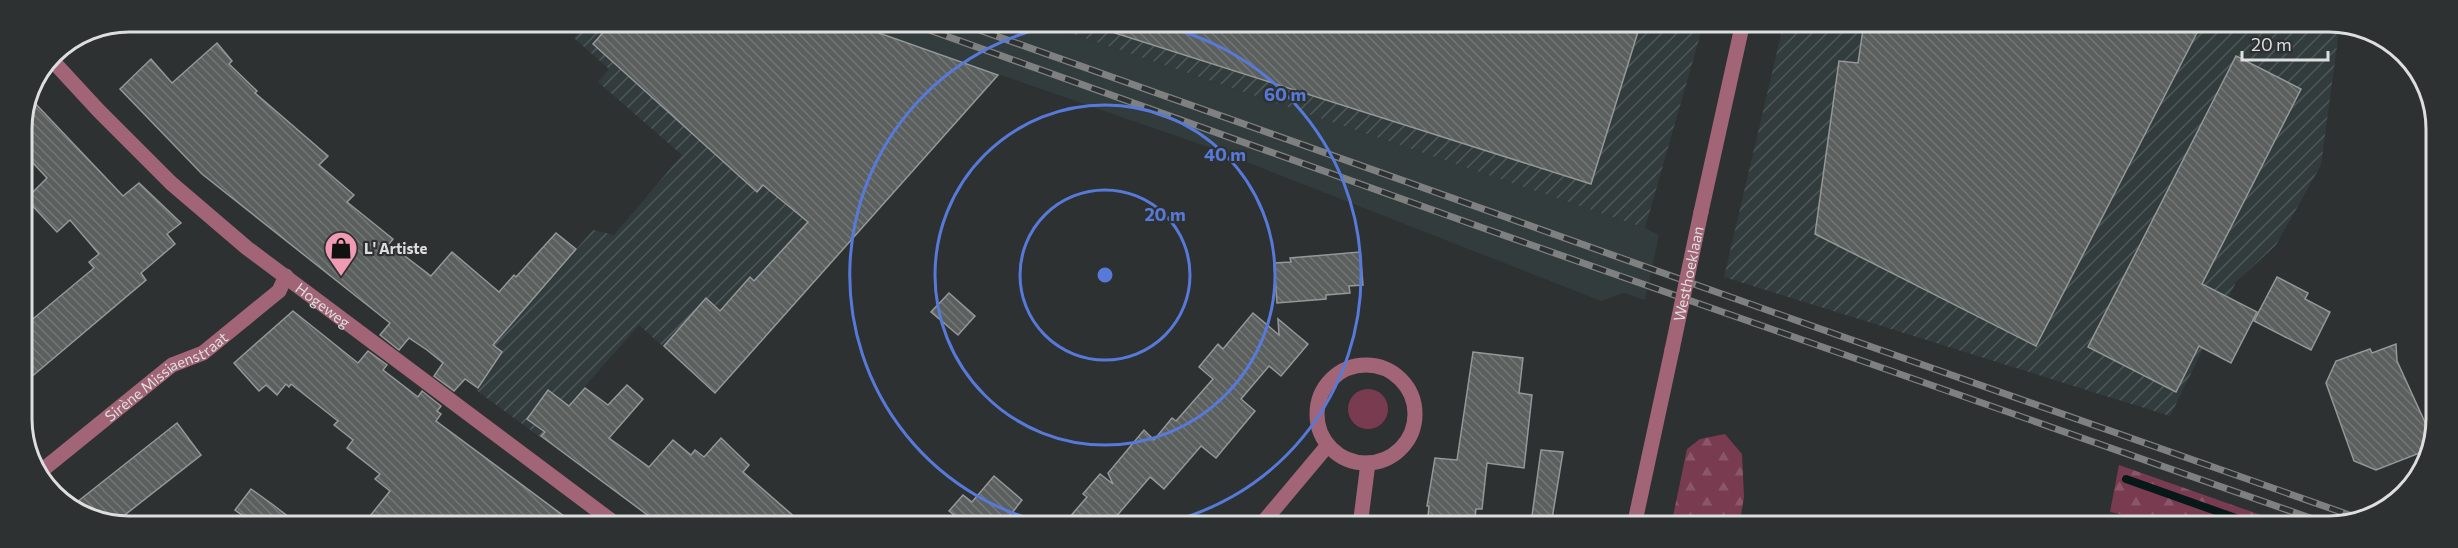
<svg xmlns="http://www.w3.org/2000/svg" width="2458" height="548" viewBox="0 0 2458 548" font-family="Commissioner,sans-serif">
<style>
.built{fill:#323c3c}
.industrial{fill:url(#industrial-furrows)}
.green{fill:#783b4f}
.forest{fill:url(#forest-firs)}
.water{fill:#061818}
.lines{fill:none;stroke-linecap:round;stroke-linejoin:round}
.stream{stroke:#061818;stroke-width:8}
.building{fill:url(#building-back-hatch);stroke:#949898;stroke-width:1.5}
.minor{stroke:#a26577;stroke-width:15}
.rail-casing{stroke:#7e8180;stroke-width:7}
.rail{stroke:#2e3131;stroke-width:4.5;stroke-dasharray:14;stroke-linecap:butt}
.minor-bridge{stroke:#a26577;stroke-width:15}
.ring{fill:none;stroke:#577ada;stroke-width:3}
.labels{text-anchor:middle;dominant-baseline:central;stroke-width:4.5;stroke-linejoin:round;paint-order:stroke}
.poi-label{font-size:15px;font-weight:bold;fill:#dddfde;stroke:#2e3131;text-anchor:start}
.street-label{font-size:15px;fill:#dddfde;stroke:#2e3131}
.rim{fill:none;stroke:#dddfde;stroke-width:3}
.centre{fill:#577ada;stroke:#2e3131;stroke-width:3}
.ring-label{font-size:18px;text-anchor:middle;font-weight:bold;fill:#577ada;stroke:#2e3131;stroke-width:4.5;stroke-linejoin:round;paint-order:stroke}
</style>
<defs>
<pattern id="industrial-furrows" width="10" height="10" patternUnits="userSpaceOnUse" patternTransform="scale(1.5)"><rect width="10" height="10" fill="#323c3c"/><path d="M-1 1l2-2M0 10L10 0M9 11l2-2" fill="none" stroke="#4f5858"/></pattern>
<pattern id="forest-firs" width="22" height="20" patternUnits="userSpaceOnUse" patternTransform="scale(1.5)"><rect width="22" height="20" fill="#783b4f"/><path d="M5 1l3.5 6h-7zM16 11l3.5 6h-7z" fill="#8b5768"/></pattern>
<pattern id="building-back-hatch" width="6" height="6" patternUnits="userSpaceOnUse" patternTransform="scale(1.5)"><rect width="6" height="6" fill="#5b5f5e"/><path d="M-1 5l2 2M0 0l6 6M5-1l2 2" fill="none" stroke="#727675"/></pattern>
</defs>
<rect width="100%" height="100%" fill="#2e3131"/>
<path class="built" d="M848 22H1037L1645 228 1659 235 1645 300 1624 293 1601 301 1208 147Z"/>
<g class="industrial">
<path d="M589 21 848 22 998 75 715 393 639 325 540 437 476 390 502 352 493 345 593 230 614 235 682 155 598 82 609 69 574 38Z"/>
<path d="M1037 22H1704L1645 228Z"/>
<path d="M1784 22 2340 23 2321 165 2276 245 2236 282 2170 416 1724 277Z"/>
</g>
<circle class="green" cx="1368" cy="409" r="20"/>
<g class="forest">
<path d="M1725 434 1742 454 1744 497 1739 526H1671L1687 449 1700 439Z"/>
<path d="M2119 465 2295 527H2178L2110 512Z"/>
</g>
<path class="water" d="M2435 292V339L2426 308Z"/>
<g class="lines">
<path class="stream" d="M2126 479 2261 527"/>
</g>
<g class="building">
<path d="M613 21 848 22 998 75 715 393 664 346 706 298 720 311 750 277 754 281 808 222 763 185 757 192 593 44Z"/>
<path d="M1097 22H1641L1591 184 1096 27Z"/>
<path d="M1864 23H2202L2036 346 1815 234 1839 61 1858 63Z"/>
<path d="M217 43 232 61 229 64 257 91 255 93 328 156 319 165 354 195 347 202 393 239 389 244 431 276 452 252 499 292 514 275 516 277 556 233 576 249 493 345 502 352 478 388 465 379 454 391 434 376 443 363 427 350 409 338 399 350 380 335 390 323 202 174 120 89 151 59 172 83Z"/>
<path d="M2236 56 2301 89 2202 284 2257 312 2231 363 2199 346 2176 392 2088 347Z"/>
<path d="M31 99 123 196 139 183 181 223 167 234 175 244 141 273 146 280 23 384 22 328 94 268 89 262 99 254 70 220 57 232 26 199 47 178 21 150V122Z"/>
<path d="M1360 252 1363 285 1349 286 1350 293 1326 295V299L1277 303 1274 263 1291 262 1290 258Z"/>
<path d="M2277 277 2308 293 2305 299 2330 312 2311 350 2254 321Z"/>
<path d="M949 293 975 316 958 335 931 312Z"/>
<path d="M293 311 358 363 368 351 387 365 383 370 418 397 422 391 441 406 437 411 441 414 436 421 576 525H382L370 516 390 491 375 479 380 474 347 448 353 440 334 425 338 421 291 384 289 387 286 384 277 395 266 385 259 391 234 363Z"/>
<path d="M1253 313 1279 335 1278 319 1308 344 1281 376 1269 366 1241 399 1255 411 1216 458 1201 446 1164 489 1150 477 1108 526H1062L1087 497 1083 494 1100 474 1113 484 1108 473 1144 430 1154 440 1172 418 1176 421 1213 379 1199 367 1218 344 1223 349Z"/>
<path d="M2396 344 2397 361 2434 442 2430 449 2376 470 2354 461 2326 383 2336 361 2370 349 2372 353Z"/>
<path d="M1473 352 1523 358 1519 393 1532 395 1524 468 1487 463 1482 509H1476L1474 526H1427L1429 506H1427L1435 458 1457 460Z"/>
<path d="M627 385 643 399 609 438 649 467 673 440 691 455 695 450 704 457 721 438 749 465 743 472 805 526 661 525 541 436 545 432 527 419 548 390 569 406 585 388 608 405Z"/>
<path d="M177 423 201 455 112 525 72 506Z"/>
<path d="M1541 450 1563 452 1552 519 1532 516Z"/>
<path d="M994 476 1022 500 1002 526H953L959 519 949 511 963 495 972 502Z"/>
<path d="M251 489 272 504 299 525H256L235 510Z"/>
</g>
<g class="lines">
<g class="minor">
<path id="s1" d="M50 58 99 111 171 183 247 248 617 525"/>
<path d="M1701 212 1743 22"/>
<circle cx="1366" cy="414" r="49"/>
<path id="s2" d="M40 472 172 365 203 353 279 291 286 276"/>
<path d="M1260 526 1328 445"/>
<path d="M1360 526 1368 463"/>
<path d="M1634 526 1672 350"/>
</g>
<defs>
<g id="rail">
<path d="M907 22 1483 228 2336 527"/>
<path d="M957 22 1798 321 2358 518"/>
</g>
</defs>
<use href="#rail" class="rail-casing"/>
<use href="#rail" class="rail"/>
<path class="minor-bridge" id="s3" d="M1672 350 1701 212"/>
</g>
<g class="ring">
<circle cx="1105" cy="275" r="85"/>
<circle cx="1105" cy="275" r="170"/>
<path d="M1059 526A255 255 0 0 1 1074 22M1138 22A255 255 0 0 1 1151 526"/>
</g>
<defs>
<symbol id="shop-pin" viewBox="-11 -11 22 30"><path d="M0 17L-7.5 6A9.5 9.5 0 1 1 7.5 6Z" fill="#f09ab4" stroke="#2e3131"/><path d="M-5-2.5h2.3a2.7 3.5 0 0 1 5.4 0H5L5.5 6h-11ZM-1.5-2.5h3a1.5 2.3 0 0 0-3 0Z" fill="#111"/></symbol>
</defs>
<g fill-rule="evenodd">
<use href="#shop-pin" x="322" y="229" width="38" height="52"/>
</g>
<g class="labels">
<g class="poi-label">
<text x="364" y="248">L' Artiste</text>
</g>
<g class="street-label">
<text stroke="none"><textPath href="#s3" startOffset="78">Westhoeklaan</textPath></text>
<text stroke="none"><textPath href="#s1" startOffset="369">Hogeweg</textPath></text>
<text stroke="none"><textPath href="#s2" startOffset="159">Sirène Missiaenstraat</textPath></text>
</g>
</g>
<path d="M0 0H2458V548H0ZM129 32H2329A97 97 0 0 1 2426 129V419A97 97 0 0 1 2329 516H129A97 97 0 0 1 32 419V129A97 97 0 0 1 129 32Z" fill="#2e3131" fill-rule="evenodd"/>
<path class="rim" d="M129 32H2329A97 97 0 0 1 2426 129V419A97 97 0 0 1 2329 516H129A97 97 0 0 1 32 419V129A97 97 0 0 1 129 32Z"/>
<circle cx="1105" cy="275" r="9" class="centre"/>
<g class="ring-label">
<text x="1285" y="101">60 m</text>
<text x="1225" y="161">40 m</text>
<text x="1165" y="221">20 m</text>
</g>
<path d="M2242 51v9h86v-9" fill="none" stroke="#dddfde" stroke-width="3"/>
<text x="2251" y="51" font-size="18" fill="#dddfde" stroke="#2e3131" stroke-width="4.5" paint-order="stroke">20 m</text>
</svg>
